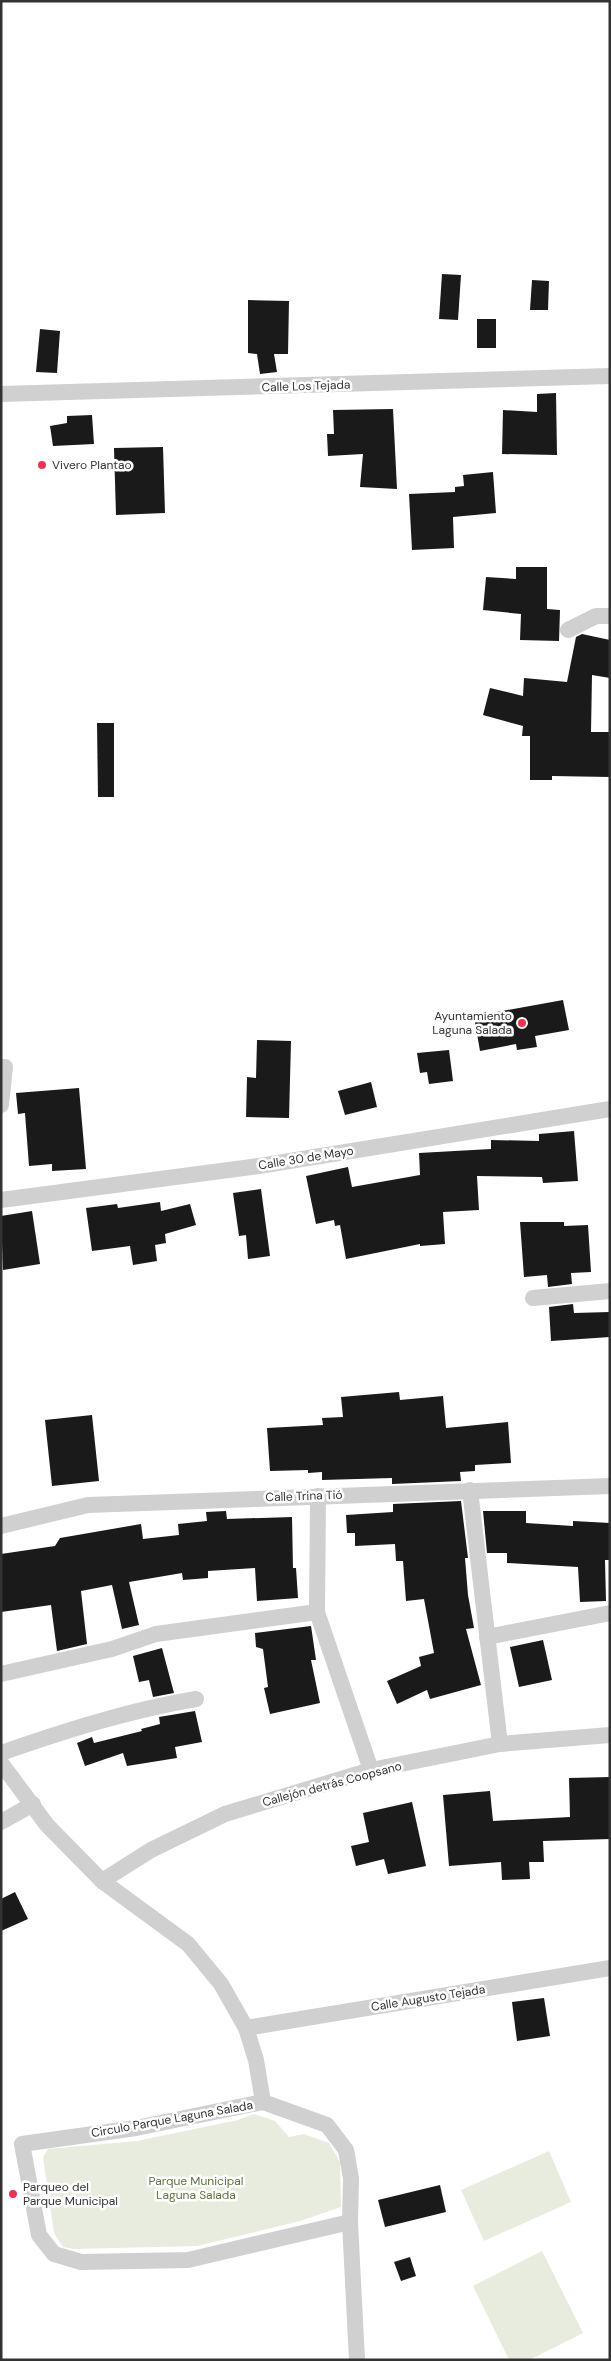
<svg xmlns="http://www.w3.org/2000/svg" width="611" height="2361" viewBox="0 0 611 2361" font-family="'DM Sans',sans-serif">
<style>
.green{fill:#e7ecde}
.building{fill:#1a1a1a}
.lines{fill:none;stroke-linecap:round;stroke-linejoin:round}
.street{stroke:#d0d0d0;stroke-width:16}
.poi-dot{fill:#e93552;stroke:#fff;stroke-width:2}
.labels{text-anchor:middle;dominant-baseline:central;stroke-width:5;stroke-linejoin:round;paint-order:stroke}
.street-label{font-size:12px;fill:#333;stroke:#fff}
.poi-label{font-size:12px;fill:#333;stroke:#fff;text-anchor:start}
.park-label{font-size:12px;fill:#5a713e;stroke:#fff}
</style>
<rect width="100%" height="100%" fill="#fff"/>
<g class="green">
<path d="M254 2114 275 2121 289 2137 304 2134 329 2143 340 2162 341 2207 300 2221 197 2246 74 2249 63 2247 54 2233 43 2157 48 2149 137 2141 238 2120Z"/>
<path d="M549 2151 571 2202 484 2241 461 2190Z"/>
<path d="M542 2251 583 2333 529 2360H509L473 2286Z"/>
</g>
<g class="building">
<path d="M442 274 461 275 458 320 439 319Z"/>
<path d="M532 280 549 281 548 310H530Z"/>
<path d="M248 300 289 301 288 354H274L277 372 260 374 257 354 248 353Z"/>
<rect x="477" y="319" width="19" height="29"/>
<path d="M40 329 60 331 57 373 36 372Z"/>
<path d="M556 393 557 455 502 454 503 410 537 412V394Z"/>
<path d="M393 409 397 489 360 487 363 454 328 456 327 434H334L333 410Z"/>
<path d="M92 415 94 444 53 446 50 426 67 423V416Z"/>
<path d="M163 447 165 513 116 515 114 448Z"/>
<path d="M493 472 496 513 453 517 454 548 412 550 409 494 455 492V487L464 486 463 475Z"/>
<path d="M516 567H547V609L560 610 559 641 520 640 521 614 483 610 486 577 516 579Z"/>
<path d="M582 634 610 640V678L592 675 591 732H610V777L552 776V780H530V736H522L523 726 483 715 490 688 523 696 524 678 567 682 576 637Z"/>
<path d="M97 723H114V797H98Z"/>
<path d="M563 1000 569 1030 535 1036 537 1047 517 1050 516 1044 480 1051 474 1016Z"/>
<path d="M257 1040 291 1041 289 1118 246 1117 247 1077 256 1078Z"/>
<path d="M449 1050 453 1081 429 1084 427 1072 420 1073 417 1053Z"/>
<path d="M371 1082 377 1107 345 1115 338 1091Z"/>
<path d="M79 1088 86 1169 52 1171V1164L29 1166 25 1113 18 1114 16 1093Z"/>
<path d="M574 1131 578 1181 543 1183 542 1177 477 1176 479 1210 443 1212 445 1244 420 1246V1244L346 1259 340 1225 335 1226 334 1220 316 1224 306 1176 348 1167 352 1187 420 1175 419 1153 491 1149V1140L539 1141V1134Z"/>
<path d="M261 1189 270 1256 248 1259 246 1235 239 1236 233 1193Z"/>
<path d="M160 1202 161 1211 190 1204 196 1225 165 1234 166 1243 155 1245 157 1261 133 1265 130 1246 92 1251 86 1208 117 1204 118 1208Z"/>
<path d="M32 1211 40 1264 3 1270 1 1216Z"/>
<path d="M520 1222H564V1226L588 1225 591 1272 571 1273 572 1284 548 1287 547 1275 524 1277Z"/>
<path d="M573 1304 574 1313 610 1312V1337L551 1341 549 1307Z"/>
<path d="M399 1392 400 1400 443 1396 446 1428 508 1422 511 1463 475 1465V1471L460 1472 461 1481 392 1484V1478L322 1480V1472L308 1473V1470L270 1471 267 1428 323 1425 322 1418 343 1417 341 1397Z"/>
<path d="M92 1415 99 1481 52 1486 45 1420Z"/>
<path d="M461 1501 468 1558H465L468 1595 474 1628 466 1629 481 1685 430 1699 427 1690 397 1704 387 1681 421 1666 419 1657 434 1653 424 1599 406 1601 403 1561H396L395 1544 355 1546V1533H347L346 1515 393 1512V1504Z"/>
<path d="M226 1511 227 1519 292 1517 293 1568H296L298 1598 257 1601 255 1568 208 1571V1578L183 1580 182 1573 129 1582 139 1625 122 1629 112 1585 81 1591 87 1644 57 1651 51 1605 1 1612V1554L55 1546 60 1538 141 1524 143 1539 179 1535 178 1524 207 1521 206 1512Z"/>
<path d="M483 1511H526V1523L573 1526V1521L610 1523 609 1560H605L606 1601 580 1602 578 1567 507 1563V1553H487Z"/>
<path d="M311 1626 316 1660H311L320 1703 270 1714 264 1688 268 1687 263 1649 256 1647 255 1633Z"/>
<path d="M543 1640 552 1680 519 1687 510 1647Z"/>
<path d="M162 1648 174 1693 153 1697 149 1680 139 1682 133 1656Z"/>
<path d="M195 1711 202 1742 175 1747 177 1758 127 1766 123 1753 85 1766 77 1743 92 1737 94 1743 142 1731 141 1729 160 1724 159 1717Z"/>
<path d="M610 1777V1839L543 1841 544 1862H529L530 1879 502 1880 501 1862 449 1866 443 1795 490 1791 493 1821 570 1817 569 1778Z"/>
<path d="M412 1802 426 1866 388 1874 384 1859 356 1866 351 1846 369 1842 363 1813Z"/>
<path d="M15 1892 28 1919 1 1931V1899Z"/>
<path d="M544 1998 550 2036 517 2041 512 2002Z"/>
<path d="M440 2185 446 2212 385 2227 378 2200Z"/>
<path d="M410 2257 416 2276 401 2281 394 2262Z"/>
</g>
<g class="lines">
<g class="street">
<path d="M1 394 610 376"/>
<path d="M568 630 596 616H610"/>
<path d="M1 1067H5L1 1105"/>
<path d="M1 1200 259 1166 610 1109"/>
<path d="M533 1298 610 1291"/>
<path d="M470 1490 500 1744"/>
<path d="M1 1526 88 1505 610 1486"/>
<path d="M317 1612 318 1496"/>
<path d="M487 1637 610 1613"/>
<path d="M1 1674 112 1649 156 1634 317 1612 371 1770"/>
<path d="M1 1753C64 1731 130 1710 196 1699"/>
<path d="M1 1763 47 1825 102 1881 188 1944 221 1984 246 2028 256 2060 263 2102 327 2125 346 2150 351 2178 350 2222 357 2360"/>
<path d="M1 1822 33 1804"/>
<path d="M102 1881 151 1850 225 1814 371 1770 500 1744 610 1735"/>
<path d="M246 2028 610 1968"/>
<path d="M263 2102 136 2128 22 2144 39 2235 54 2254 81 2262 188 2260 350 2222"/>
</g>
</g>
<g class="poi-dot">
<circle cx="42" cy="465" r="5"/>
<circle cx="522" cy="1023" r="5"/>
<circle cx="13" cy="2194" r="5"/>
</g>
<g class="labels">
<g class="street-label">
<text transform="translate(306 386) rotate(-2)">Calle Los Tejada</text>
<text transform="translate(306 1158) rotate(-9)">Calle 30 de Mayo</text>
<text transform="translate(304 1496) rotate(-2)">Calle Trina Tió</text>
<text transform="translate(332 1784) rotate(-15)">Callejón detrás Coopsano</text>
<text transform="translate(428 1998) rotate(-9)">Calle Augusto Tejada</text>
<text transform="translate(172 2119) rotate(-10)">Circulo Parque Laguna Salada</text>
</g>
<g class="poi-label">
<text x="52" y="465">Vivero Plantao</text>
<text x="512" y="1016" text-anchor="end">Ayuntamiento<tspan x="512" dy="14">Laguna Salada</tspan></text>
<text x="23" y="2187">Parqueo del<tspan x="23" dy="14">Parque Municipal</tspan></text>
</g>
<g class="park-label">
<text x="196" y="2181">Parque Municipal<tspan x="196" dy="14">Laguna Salada</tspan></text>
</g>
</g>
<rect width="611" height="2361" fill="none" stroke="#333333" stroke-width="5"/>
</svg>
